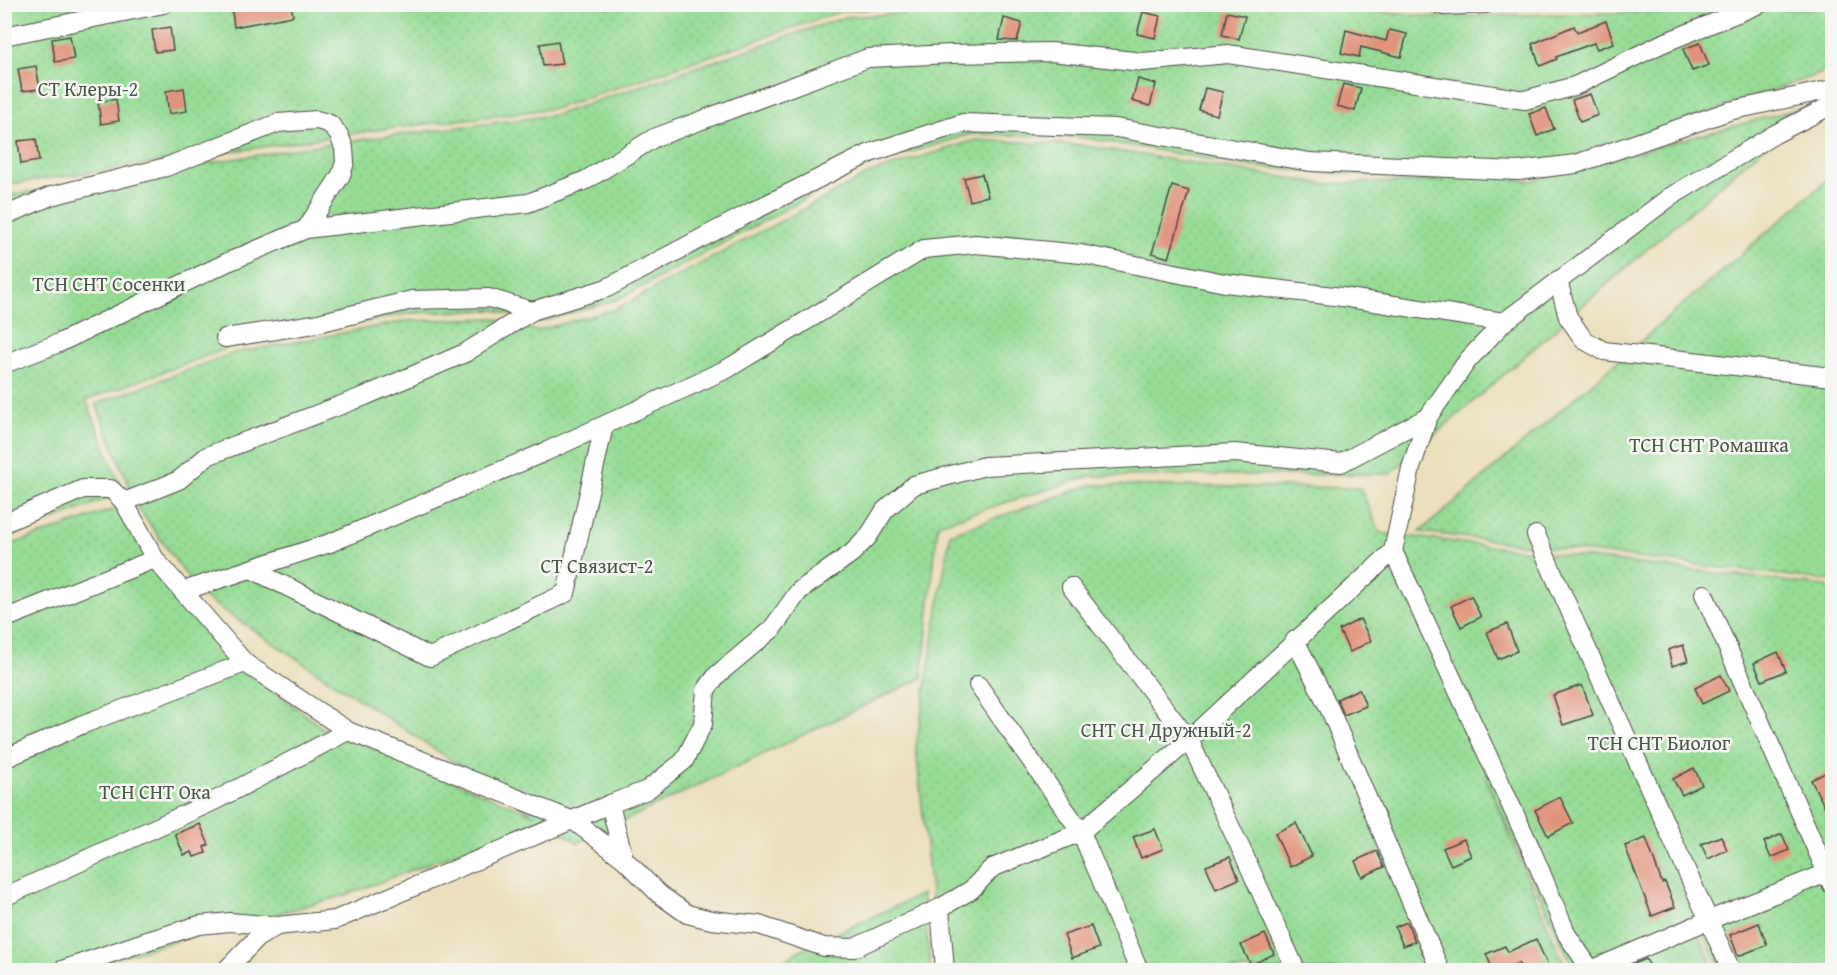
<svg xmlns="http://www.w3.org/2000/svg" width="1837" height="975" viewBox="0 0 1837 975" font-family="'Gentium Book Plus',serif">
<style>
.grass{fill:url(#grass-dots);stroke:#608460;stroke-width:1.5}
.building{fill:#e1927a}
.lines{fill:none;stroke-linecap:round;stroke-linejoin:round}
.minor-casing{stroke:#484641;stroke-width:20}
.minor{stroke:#fff;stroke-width:18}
.labels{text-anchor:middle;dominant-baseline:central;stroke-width:5;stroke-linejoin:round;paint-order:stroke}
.park-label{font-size:20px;fill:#465746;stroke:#f6f6f2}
</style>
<defs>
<pattern id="grass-dots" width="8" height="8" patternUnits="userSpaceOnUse" patternTransform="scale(1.5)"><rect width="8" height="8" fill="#96dc95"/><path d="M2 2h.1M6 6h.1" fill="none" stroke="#81bd81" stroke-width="1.8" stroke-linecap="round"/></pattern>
</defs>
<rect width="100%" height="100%" fill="#f6f6f2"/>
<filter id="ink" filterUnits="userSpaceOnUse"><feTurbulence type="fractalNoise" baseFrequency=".0167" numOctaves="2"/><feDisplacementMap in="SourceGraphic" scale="12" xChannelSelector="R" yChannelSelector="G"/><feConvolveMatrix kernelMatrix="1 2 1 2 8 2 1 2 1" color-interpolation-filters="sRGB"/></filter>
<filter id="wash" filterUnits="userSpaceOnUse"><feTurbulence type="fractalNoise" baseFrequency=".008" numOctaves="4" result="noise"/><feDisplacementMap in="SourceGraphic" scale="24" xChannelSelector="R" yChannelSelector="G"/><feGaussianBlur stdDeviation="1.35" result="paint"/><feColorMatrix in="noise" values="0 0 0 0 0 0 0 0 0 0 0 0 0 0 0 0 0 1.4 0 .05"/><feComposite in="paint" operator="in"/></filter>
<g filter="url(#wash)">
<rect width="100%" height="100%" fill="#ebdfbc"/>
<g class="grass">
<path d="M1053 4H1304L1433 17 1832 8V63L1822 73 1514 180 1530 181 1812 105 1390 474 1090 476 938 524 922 678 578 843 543 820 346 895 70 970H5L4 547 118 508 234 660 321 727 535 815 200 595 138 508 96 404 234 353 407 321 493 318 536 331 616 309 873 172 975 140 1079 145 1325 184 1445 181 1254 167 1079 137 971 134 868 165 619 299 536 323 495 310 411 313 228 348 86 400 123 492 5 539V196L326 144 555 115 845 17Z"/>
<path d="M5 5H948L842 11 557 108 384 129 5 185Z"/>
<path d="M1832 176V581L1420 532Z"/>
<path d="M1090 485 1360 488 1380 533 1832 587V970H1721L1694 916 1573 967 1484 774 1566 969 1562 970H939L916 747 950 534Z"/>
<path d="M922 894 931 970H772L798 951Z"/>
<path d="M1692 921 1715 970H1580Z"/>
</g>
<g id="blocks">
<g class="building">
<path d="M231 4H291L293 16 234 27Z"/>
<path d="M1143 12 1160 16 1155 38 1137 34Z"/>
<path d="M1227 12 1245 16 1239 39 1222 35Z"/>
<path d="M1004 18 1022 23 1017 41 999 40Z"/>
<path d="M1606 21 1614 43 1597 49 1594 43 1556 57 1557 59 1540 66 1532 44 1574 26 1577 32Z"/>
<path d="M170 27 173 50 155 52 152 30Z"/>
<path d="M1346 30 1386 41 1389 30 1407 34 1401 57 1361 47 1359 57 1341 53Z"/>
<path d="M70 36 74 59 55 62 52 39Z"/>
<path d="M558 41 562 64 543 66 540 44Z"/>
<path d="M1700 43 1709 65 1692 71 1683 49Z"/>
<path d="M36 66 40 89 22 91 18 69Z"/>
<path d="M1138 79 1156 84 1150 106 1132 101Z"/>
<path d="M1343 84 1361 88 1355 111 1337 106Z"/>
<path d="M184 88 187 111 169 114 166 91Z"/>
<path d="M1205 88 1223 92 1217 115 1199 110Z"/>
<path d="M1590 94 1598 115 1580 122 1572 100Z"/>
<path d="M116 99 119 121 101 124 98 102Z"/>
<path d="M1546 108 1554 129 1537 136 1529 114Z"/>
<path d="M36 139 39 161 21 164 18 141Z"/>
<path d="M982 174 988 196 970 201 964 178Z"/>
<path d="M1172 186 1189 191 1169 258 1152 253Z"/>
<path d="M1471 596 1481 617 1461 627 1451 606Z"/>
<path d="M1360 619 1371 641 1350 652 1339 630Z"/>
<path d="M1507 624 1517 651 1498 659 1487 632Z"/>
<path d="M1683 645 1688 661 1672 666 1668 650Z"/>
<path d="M1778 652 1786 671 1762 681 1754 663Z"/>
<path d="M1721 675 1729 691 1702 704 1695 688Z"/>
<path d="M1582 685 1593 715 1563 725 1553 695Z"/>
<path d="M1359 689 1366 706 1344 715 1337 699Z"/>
<path d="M1694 768 1702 785 1682 795 1673 779Z"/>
<path d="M1829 771 1833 778V823L1811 780Z"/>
<path d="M1560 797 1573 823 1548 836 1535 810Z"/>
<path d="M1296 823 1312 856 1290 867 1275 833Z"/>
<path d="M200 824 209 845 204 847 206 853 194 857 192 852 184 855 175 834Z"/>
<path d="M1155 829 1163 849 1141 858 1133 837Z"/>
<path d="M1782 834 1789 850 1771 858 1764 842Z"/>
<path d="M1721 836 1727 850 1708 859 1701 844Z"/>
<path d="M1646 838 1662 883 1665 882 1675 907 1652 916 1625 846Z"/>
<path d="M1464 839 1471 856 1451 865 1443 848Z"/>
<path d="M1377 851 1384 867 1362 877 1355 861Z"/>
<path d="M1230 857 1239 879 1216 889 1206 866Z"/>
<path d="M1407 922 1415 941 1403 946 1395 927Z"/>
<path d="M1759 923 1767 945 1738 956 1730 935Z"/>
<path d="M1091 926 1099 948 1072 958 1064 935Z"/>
<path d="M1265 934 1274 954 1251 965 1241 945Z"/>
<path d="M1536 939 1548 966 1538 970H1522L1518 963 1500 970H1493L1486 954 1505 946 1508 952Z"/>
<path d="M1646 959 1652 970H1619Z"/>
</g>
</g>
</g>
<g filter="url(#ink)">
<use href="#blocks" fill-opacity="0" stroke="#484641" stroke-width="1.5"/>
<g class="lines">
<defs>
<g id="minor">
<path d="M1438 4 1444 6 1486 4"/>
<path d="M4 36 164 4"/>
<path d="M4 216 51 196 166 167 278 123 317 120 330 124 339 135 344 148 345 162 341 175 306 229"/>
<path d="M1558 280 1568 317 1584 340 1604 351 1832 377"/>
<path d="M225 338 314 324 412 300 489 298 532 311"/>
<path d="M4 364 59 343 228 262 306 229 528 203 586 180 654 138 868 58 951 54 1051 52 1143 62 1228 54 1525 100 1575 86 1661 44 1760 4"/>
<path d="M124 502 155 559 245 663 348 731 574 821 624 859 659 894 687 914 711 920 759 925 824 947 854 948 940 908 971 890 992 868 1081 832 1189 740 1393 551"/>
<path d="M4 523 83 489H111L124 502 179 480 207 456 365 396 465 353 532 311 607 288 753 211 870 153 963 123 1116 128 1310 162 1518 171 1576 164 1729 111 1832 89"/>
<path d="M1536 535 1731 970"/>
<path d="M251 569 430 657 566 593 604 426"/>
<path d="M1071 587 1189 740 1244 855 1296 970"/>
<path d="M183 591 330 543 545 452 727 369 924 249 976 244 1081 254 1225 283 1342 297 1504 322"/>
<path d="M1704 594 1832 885"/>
<path d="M4 619 155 559"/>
<path d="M1295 640 1330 710 1440 970"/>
<path d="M978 685 1081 832 1139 970"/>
<path d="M4 759 81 725 245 663"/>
<path d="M610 804 624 859"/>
<path d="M4 897 216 800 348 731"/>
<path d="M940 908 945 970"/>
<path d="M62 970 147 941 199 925 230 922 277 926 335 920 610 804 647 790 684 761 703 724 706 690 717 675 772 629 799 591 852 553 868 537 885 510 914 485 985 466 1235 453 1341 463 1428 417"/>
<path d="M226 970 257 938 277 926"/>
<path d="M1591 970 1567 935 1532 851 1393 551 1411 468 1428 417 1468 360 1504 322 1670 197 1775 134 1832 105"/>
<path d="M1591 970 1709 920 1832 871"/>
</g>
</defs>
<use href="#minor" class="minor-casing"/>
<use href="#minor" class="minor"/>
</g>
</g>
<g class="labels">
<g class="park-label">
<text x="88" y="88">СТ Клеры-2</text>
<text x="109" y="283">ТСН СНТ Сосенки</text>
<text x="1709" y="444">ТСН СНТ Ромашка</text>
<text x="597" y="565">СТ Связист-2</text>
<text x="1166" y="729">СНТ СН Дружный-2</text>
<text x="1659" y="742">ТСН СНТ Биолог</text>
<text x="155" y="791">ТСН СНТ Ока</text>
</g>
</g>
<rect width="1837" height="975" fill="none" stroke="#f6f6f2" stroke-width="24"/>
</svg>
